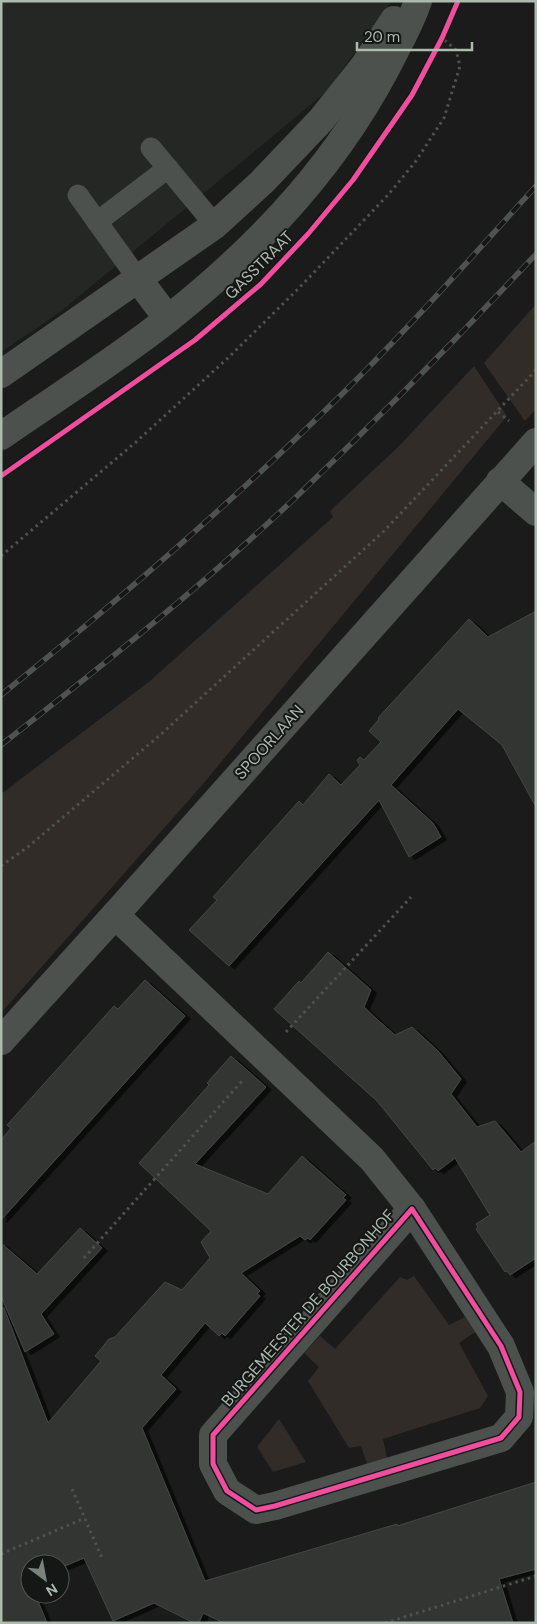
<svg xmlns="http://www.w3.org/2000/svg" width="537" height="1624" viewBox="0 0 537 1624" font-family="'DM Sans',sans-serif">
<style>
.built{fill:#252725}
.green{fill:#312c27}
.building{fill:#333533;stroke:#434744;filter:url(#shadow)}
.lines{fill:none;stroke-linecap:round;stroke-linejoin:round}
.path{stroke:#4e524f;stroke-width:3;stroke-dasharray:2.5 4;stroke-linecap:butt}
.service{stroke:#4d514d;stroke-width:21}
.minor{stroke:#4d514d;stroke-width:28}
.tertiary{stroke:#4d514d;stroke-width:28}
.rail-casing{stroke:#4e5250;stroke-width:5.5}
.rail{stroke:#151716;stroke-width:4;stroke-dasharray:11;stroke-linecap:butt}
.cycleway-casing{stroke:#151716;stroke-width:8}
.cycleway{stroke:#ef4d9e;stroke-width:5}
.labels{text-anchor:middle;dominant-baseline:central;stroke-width:4;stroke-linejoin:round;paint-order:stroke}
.street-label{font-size:16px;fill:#acbbae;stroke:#151716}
</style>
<defs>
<filter id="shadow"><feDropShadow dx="5.5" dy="3" stdDeviation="0" flood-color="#0009"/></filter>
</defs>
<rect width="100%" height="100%" fill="#1b1b1b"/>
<path class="built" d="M1 1H392L326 92 60 312 1 352Z"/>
<g class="green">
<path d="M536 304V409L525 421 484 363Z"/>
<path d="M474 366 507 416 203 784 1 1013V794L150 681 333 517 330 511 400 445Z"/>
<path d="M414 1276 449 1325 465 1317 475 1332 459 1343 488 1396 480 1408 383 1439 387 1458 367 1464 361 1446 349 1448 308 1381 319 1367 304 1353 320 1336 335 1349 400 1277 407 1280Z"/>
<path d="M279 1419 306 1462 273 1472 257 1447Z"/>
</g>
<g class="building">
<path d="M536 611V807L502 745 458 709 391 785 433 823 441 837 409 857 379 800 229 966 189 930 217 900 213 897 299 801 303 805 329 774 341 785 360 765 357 760 360 757 364 760 381 742 369 731 379 719 378 718 469 619 488 637Z"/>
<path d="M328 952 371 990 364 1007 380 1022 395 1035 412 1027 438 1051 461 1079 451 1094 477 1127 495 1121 521 1152 536 1141V1258L510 1275 507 1271 505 1272 476 1229 478 1227 476 1224 490 1215 455 1158 438 1171 435 1168 433 1170 377 1101 274 1009 299 981 301 983Z"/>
<path d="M145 980 185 1016 1 1220V1140L11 1128 7 1125 114 1006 118 1009Z"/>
<path d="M231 1056 266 1087 195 1164 268 1194 302 1156 346 1195 343 1198 346 1200 310 1240 308 1238 305 1240 300 1236 241 1273 260 1291 257 1294 260 1296 225 1336 222 1333 219 1336 205 1323 161 1375 176 1389 142 1428 205 1581 397 1524V1526L536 1482V1569L499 1579 513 1623H224L203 1613 199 1623H194L154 1603 113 1621 84 1558 60 1568V1564H30V1594H35L47 1623H1V1308H4L48 1423 101 1361 95 1356 109 1339 115 1337 165 1282 182 1290 210 1258 201 1242 211 1231 139 1163 209 1085 207 1083Z"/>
<path d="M80 1228 102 1248 41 1314 54 1334 25 1352 1 1296V1243L37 1274Z"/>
</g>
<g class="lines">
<g class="path">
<path d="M498 412 509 421"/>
<path d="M1 556 136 442 229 357 299 288 388 195 416 161 444 118 460 66 456 50 442 38"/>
<path d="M1 866 29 846 159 736 384 531 536 370"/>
<path d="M286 1032 411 897"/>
<path d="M84 1258 242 1081"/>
<path d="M72 1489 102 1558"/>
<path d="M1 1554 85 1518"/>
<path d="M385 1623 536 1576"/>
</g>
<g class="service">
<path d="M151 148 215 225"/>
<path d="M78 195 138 279"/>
<path d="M97 222 168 168"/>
</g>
<g class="minor">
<path d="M500 481 536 512"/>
<path d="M115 915 372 1159 412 1209"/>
<path d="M1 1041 115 915 536 442"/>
<path d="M412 1209 501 1346 520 1392 519 1417 501 1438 275 1506 256 1510 227 1491 213 1464V1435Z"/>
</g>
<g class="tertiary">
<path d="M138 279 168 319"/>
<path d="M1 374 215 225 262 182 321 120 364 66 394 20"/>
<path d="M1 436C57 397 115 361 168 319 264 243 342 159 396 49 404 34 412 18 418 1"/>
</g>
<defs>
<g id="rail">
<path d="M1 695C118 601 231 503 338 398 407 330 471 258 536 186"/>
<path d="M1 745C102 666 201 587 294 499 377 420 458 338 536 254"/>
</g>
</defs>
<use href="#rail" class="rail-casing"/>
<use href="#rail" class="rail"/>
<defs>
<g id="cycleway">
<path d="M1 476 195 340 261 284 308 234 353 180 412 95 442 38 458 1"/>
<path d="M412 1209 501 1346 520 1392 519 1417 501 1438 275 1506 256 1510 227 1491 213 1464V1435Z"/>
</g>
</defs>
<use href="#cycleway" class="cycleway-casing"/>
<use href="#cycleway" class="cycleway"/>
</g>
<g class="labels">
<g class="street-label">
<text transform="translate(259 265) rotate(-45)">GASSTRAAT</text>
<text transform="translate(269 742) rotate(-48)">SPOORLAAN</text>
<text transform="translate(308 1308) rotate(-49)">BURGEMEESTER DE BOURBONHOF</text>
</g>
</g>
<rect width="537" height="1624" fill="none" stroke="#acbbae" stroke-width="5"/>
<g transform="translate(45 1579) rotate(148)"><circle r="24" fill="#151716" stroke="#515953"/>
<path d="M0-4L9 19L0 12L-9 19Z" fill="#79837b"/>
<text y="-8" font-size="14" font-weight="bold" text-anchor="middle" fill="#acbbae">N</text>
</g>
<path d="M357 42v8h115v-8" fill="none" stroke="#acbbae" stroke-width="2.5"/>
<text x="364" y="42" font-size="15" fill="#acbbae" stroke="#151716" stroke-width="4" paint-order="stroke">20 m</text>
</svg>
